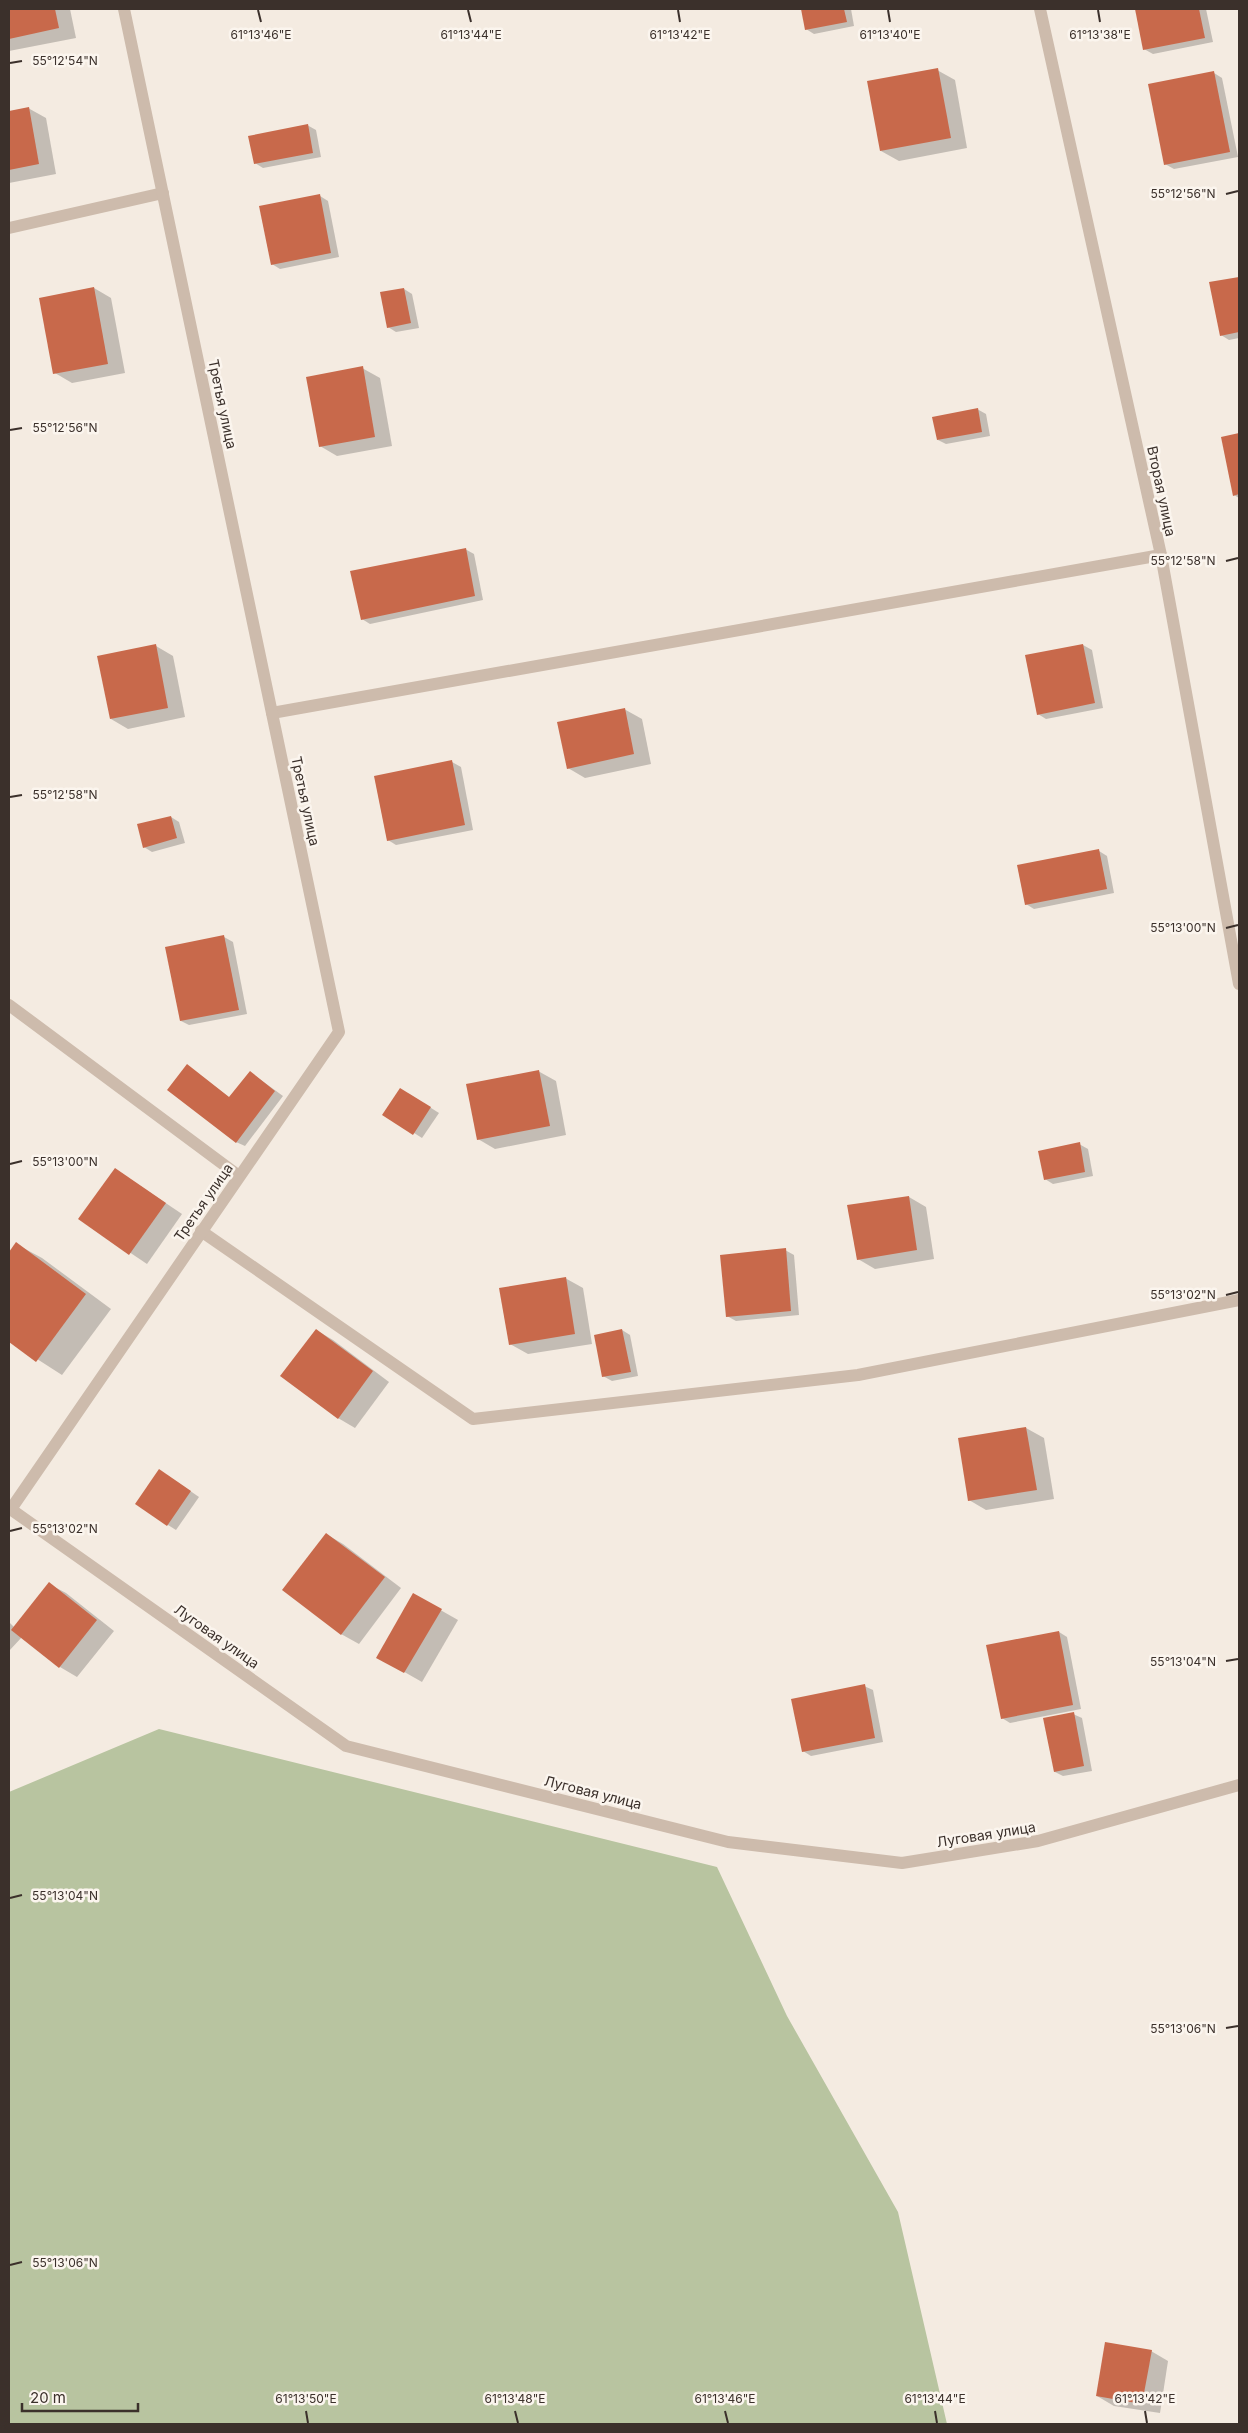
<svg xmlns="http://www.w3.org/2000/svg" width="1248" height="2433" viewBox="0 0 1248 2433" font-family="Inter,sans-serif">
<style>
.green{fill:#b8c4a0}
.shadow{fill:#0003}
.building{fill:#c8694b}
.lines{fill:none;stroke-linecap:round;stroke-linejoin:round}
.minor{stroke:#cdbbac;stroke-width:12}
.ticks{fill:none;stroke:#3b302b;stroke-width:2}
.labels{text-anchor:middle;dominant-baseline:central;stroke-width:5;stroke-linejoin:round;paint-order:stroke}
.street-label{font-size:14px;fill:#3b302b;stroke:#fbf5ee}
.ticks-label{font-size:12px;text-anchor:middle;fill:#3b302b;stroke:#fbf5ee;stroke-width:5;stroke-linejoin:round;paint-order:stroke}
</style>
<rect width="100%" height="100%" fill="#f4ebe1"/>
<path class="green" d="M159 1729 717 1867 787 2016 898 2212 947 2424H9V1792Z"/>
<g class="shadow">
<path d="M9 9H70L76 38 9 51Z"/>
<path d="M802 9H851L854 26 814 34 806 29Z"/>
<path d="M1137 9H1206L1213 42 1153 54 1144 49Z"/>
<path d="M937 70 955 80 967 148 899 161 881 151Z"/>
<path d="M1214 73 1222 78 1238 157 1174 169 1165 164Z"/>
<path d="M28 108 46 118 56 174 9 183V112Z"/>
<path d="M307 125 316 130 321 157 263 168 255 163Z"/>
<path d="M320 196 328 201 339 257 280 269 272 264Z"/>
<path d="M1239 278V338L1229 340 1221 335 1211 283Z"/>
<path d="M94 288 111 298 125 373 72 383 55 373Z"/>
<path d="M404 289 412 294 419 328 396 332 388 327Z"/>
<path d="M362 368 380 378 392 446 337 456 320 446Z"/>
<path d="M977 409 986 414 990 436 946 444 938 440Z"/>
<path d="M1239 434V498L1234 495 1223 438Z"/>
<path d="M465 549 474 554 483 600 370 624 362 619Z"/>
<path d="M1083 645 1092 650 1103 708 1046 719 1038 714 1027 656Z"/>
<path d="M156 646 173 656 185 717 128 729 111 719Z"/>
<path d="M624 709 642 719 651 764 585 778 568 768Z"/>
<path d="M452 762 461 767 473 830 396 845 388 840Z"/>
<path d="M171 817 179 822 185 843 152 852 144 847Z"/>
<path d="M1099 851 1107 856 1114 893 1034 909 1026 904Z"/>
<path d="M224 937 233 942 247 1014 189 1025 181 1021Z"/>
<path d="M195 1071 230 1098 250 1072 283 1096 245 1146 236 1142Z"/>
<path d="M538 1071 556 1081 566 1135 495 1149 478 1139Z"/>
<path d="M409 1094 439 1113 422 1138 384 1114Z"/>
<path d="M1079 1144 1088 1149 1093 1176 1053 1184 1045 1179Z"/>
<path d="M115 1169 182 1214 147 1264 80 1219Z"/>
<path d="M909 1197 926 1207 934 1259 875 1269 858 1259Z"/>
<path d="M16 1244 42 1258 111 1309 62 1375 9 1341V1254Z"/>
<path d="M785 1250 794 1255 799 1315 736 1321 727 1316Z"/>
<path d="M565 1278 583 1288 592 1344 528 1354 510 1344Z"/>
<path d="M316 1330 333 1340 389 1382 355 1428 338 1418Z"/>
<path d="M622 1330 630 1335 638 1376 612 1381 603 1376Z"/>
<path d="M1026 1428 1044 1438 1054 1499 986 1510 969 1500 959 1439Z"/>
<path d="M167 1475 199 1497 176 1530 168 1525Z"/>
<path d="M326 1534 343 1544 401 1588 359 1644 341 1634Z"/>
<path d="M49 1584 66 1593 114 1631 77 1677 60 1667 22 1637 9 1651V1622L15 1628Z"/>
<path d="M414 1595 458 1620 422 1682 378 1657Z"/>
<path d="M1059 1632 1067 1637 1081 1709 1010 1723 1002 1718Z"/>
<path d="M864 1686 873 1690 883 1742 811 1756 803 1751Z"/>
<path d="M1073 1714 1082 1718 1092 1771 1063 1776 1055 1772Z"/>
<path d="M1151 2351 1168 2361 1160 2413 1114 2406 1097 2396Z"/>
</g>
<g class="building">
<path d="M9 9H55L59 28 9 39Z"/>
<path d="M801 9H844L847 22 805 30Z"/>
<path d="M1135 9H1199L1205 38 1143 50Z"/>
<path d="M938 68 951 138 880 151 867 81Z"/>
<path d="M1214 71 1230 152 1164 165 1148 84Z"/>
<path d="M29 107 39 164 9 170V111Z"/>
<path d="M308 124 313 153 254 164 248 136Z"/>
<path d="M320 194 331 253 271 265 259 206Z"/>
<path d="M1239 277V332L1220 336 1209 282Z"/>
<path d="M94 287 108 364 53 374 39 298Z"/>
<path d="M404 288 411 323 387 328 380 292Z"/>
<path d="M363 366 375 437 319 447 306 377Z"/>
<path d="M978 408 982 432 937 440 932 417Z"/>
<path d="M1239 433V494L1233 496 1221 437Z"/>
<path d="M466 548 475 596 361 620 350 571Z"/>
<path d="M156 644 168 708 110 719 97 656Z"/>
<path d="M1083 644 1095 703 1037 715 1025 655Z"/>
<path d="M625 708 634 754 567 769 557 722Z"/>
<path d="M452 760 465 825 387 841 374 776Z"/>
<path d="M171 816 177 838 143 848 137 824Z"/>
<path d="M1099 849 1107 889 1025 905 1017 865Z"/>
<path d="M224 935 239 1010 180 1021 165 947Z"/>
<path d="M187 1064 229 1097 250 1071 275 1091 236 1143 167 1090Z"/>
<path d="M539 1070 550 1126 477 1140 466 1084Z"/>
<path d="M400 1088 431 1107 413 1135 382 1115Z"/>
<path d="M1080 1142 1085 1172 1044 1180 1038 1151Z"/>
<path d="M115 1168 166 1203 129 1255 78 1219Z"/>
<path d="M909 1196 917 1250 857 1260 847 1205Z"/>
<path d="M16 1242 86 1294 36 1362 9 1342V1252Z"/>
<path d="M786 1248 791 1311 726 1317 720 1255Z"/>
<path d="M566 1277 575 1334 509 1345 499 1288Z"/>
<path d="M316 1329 373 1371 338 1419 280 1376Z"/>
<path d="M622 1329 631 1372 602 1377 594 1335Z"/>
<path d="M1026 1427 1037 1490 968 1501 958 1438Z"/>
<path d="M159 1469 191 1491 167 1526 135 1504Z"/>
<path d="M326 1533 385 1577 341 1635 282 1590Z"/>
<path d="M49 1582 97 1620 59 1668 11 1630Z"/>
<path d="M413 1593 442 1609 404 1673 376 1658Z"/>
<path d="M1059 1631 1073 1705 1001 1719 986 1645Z"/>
<path d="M865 1684 875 1738 802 1752 791 1699Z"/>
<path d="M1074 1712 1084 1766 1054 1772 1043 1718Z"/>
<path d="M1105 2342 1152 2350 1142 2404 1096 2396Z"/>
</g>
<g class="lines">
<g class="minor">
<path d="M1040 9 1161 555 1239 984"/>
<path d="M9 228 163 193"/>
<path d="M272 713 1161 555"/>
<path d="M9 1005 239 1176"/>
<path d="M201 1231 473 1419 858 1375 1239 1300"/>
<path d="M9 1508 346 1746 728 1842 902 1863 1038 1841 1239 1785"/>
<path d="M11 1509 339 1032 124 9"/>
</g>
</g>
<path class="ticks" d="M258 10 261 22M468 10 471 22M678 10 680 22M888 10 890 22M1098 10 1100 22M10 63 22 61M1226 194 1238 191M10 430 22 428M1226 561 1238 558M10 797 22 795M1226 928 1238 925M10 1164 22 1161M1226 1295 1238 1292M10 1531 22 1528M1226 1661 1238 1659M10 1898 22 1895M1226 2028 1238 2026M10 2265 22 2262M306 2411 308 2423M515 2411 518 2423M725 2411 728 2423M935 2411 937 2423M1145 2411 1147 2423"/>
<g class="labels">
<g class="street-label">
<text transform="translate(223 404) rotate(78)">Третья улица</text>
<text transform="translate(1162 491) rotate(78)">Вторая улица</text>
<text transform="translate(306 801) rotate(78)">Третья улица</text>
<text transform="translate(203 1202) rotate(-55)">Третья улица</text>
<text transform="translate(217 1636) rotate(35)">Луговая улица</text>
<text transform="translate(593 1792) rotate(14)">Луговая улица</text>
<text transform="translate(986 1834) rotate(-9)">Луговая улица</text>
</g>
</g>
<g class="ticks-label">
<text x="261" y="39">61°13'46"E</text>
<text x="471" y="39">61°13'44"E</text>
<text x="680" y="39">61°13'42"E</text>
<text x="890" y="39">61°13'40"E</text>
<text x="1100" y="39">61°13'38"E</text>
<text x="65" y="65">55°12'54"N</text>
<text x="1183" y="198">55°12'56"N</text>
<text x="65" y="432">55°12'56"N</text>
<text x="1183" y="565">55°12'58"N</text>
<text x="65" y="799">55°12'58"N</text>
<text x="1183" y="932">55°13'00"N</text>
<text x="65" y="1166">55°13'00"N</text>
<text x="1183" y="1299">55°13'02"N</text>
<text x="65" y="1533">55°13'02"N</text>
<text x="1183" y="1666">55°13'04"N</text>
<text x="65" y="1900">55°13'04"N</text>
<text x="1183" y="2033">55°13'06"N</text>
<text x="65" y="2267">55°13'06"N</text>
<text x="306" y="2403">61°13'50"E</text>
<text x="515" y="2403">61°13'48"E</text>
<text x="725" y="2403">61°13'46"E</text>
<text x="935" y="2403">61°13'44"E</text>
<text x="1145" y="2403">61°13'42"E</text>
</g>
<rect width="1248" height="2433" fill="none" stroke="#3b302b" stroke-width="20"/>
<path d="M22 2403v8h116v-8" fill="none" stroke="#3b302b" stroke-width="2.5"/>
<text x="30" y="2403" font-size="15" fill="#3b302b" stroke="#fbf5ee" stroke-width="4" paint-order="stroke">20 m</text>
</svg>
